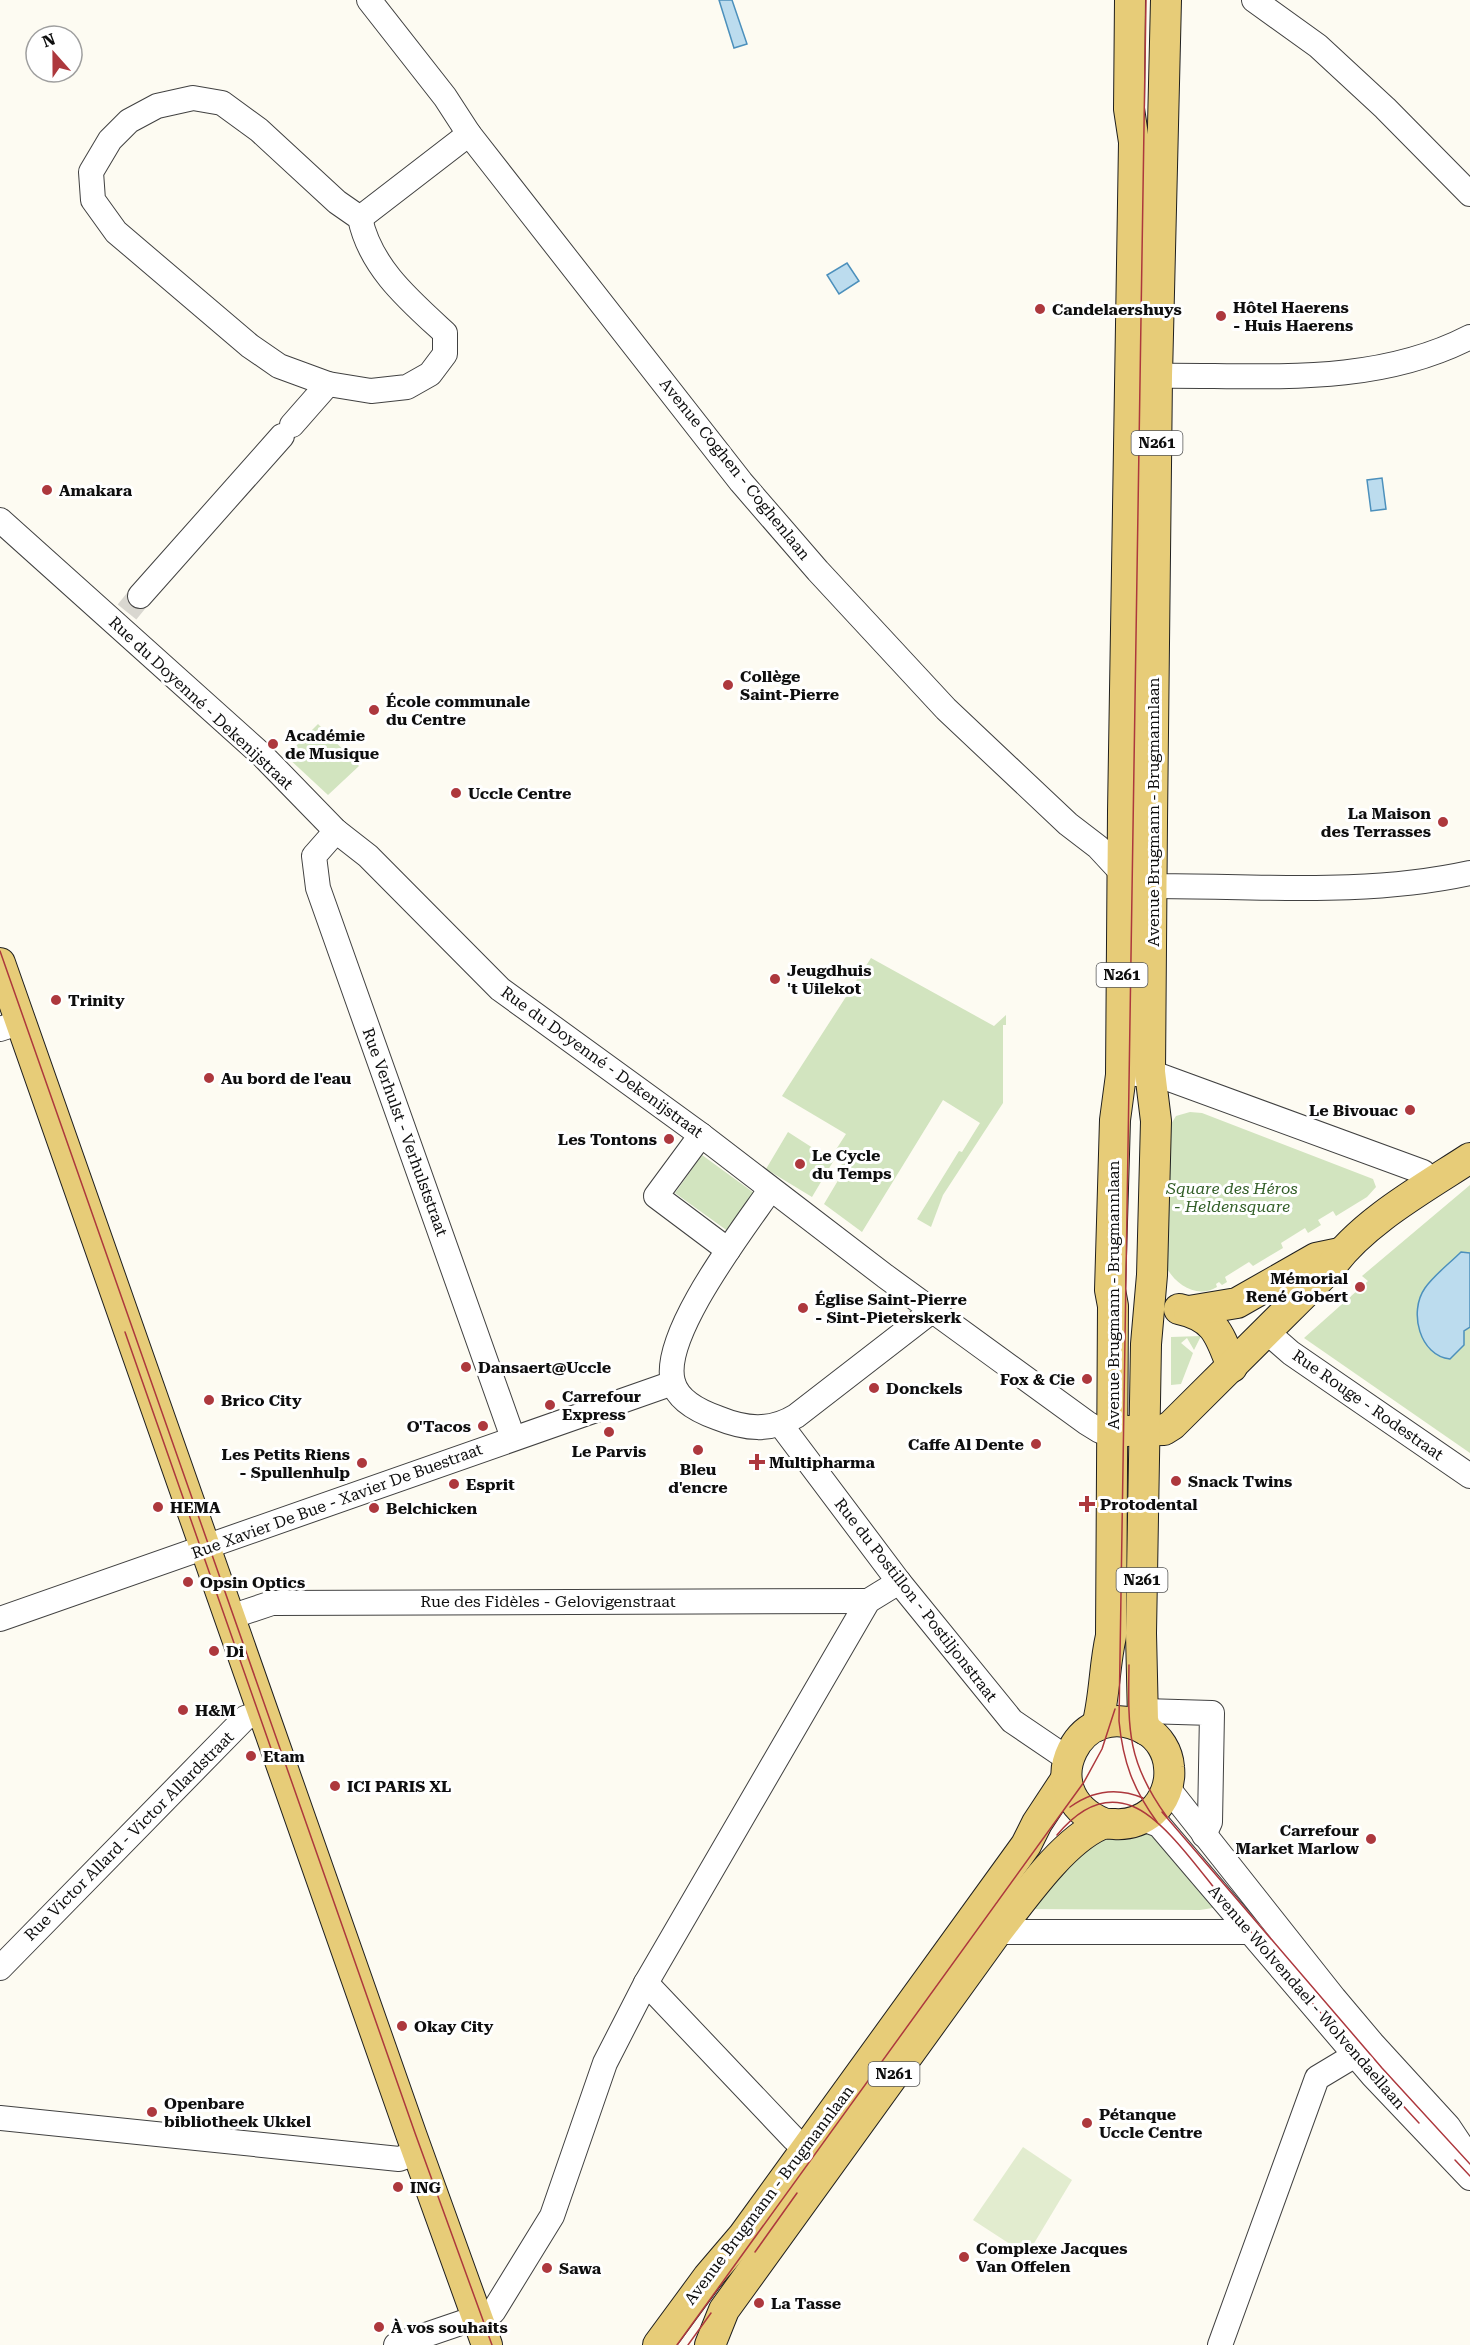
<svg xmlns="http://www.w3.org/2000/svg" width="1470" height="2345" viewBox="0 0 1470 2345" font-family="'Roboto Serif',serif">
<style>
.green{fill:#d2e4bf}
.pitch{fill:#e2eccf}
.water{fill:#bcdcee;stroke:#4c90bc;stroke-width:1.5}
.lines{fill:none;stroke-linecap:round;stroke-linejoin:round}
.minor-tunnel{stroke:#d9d7d0;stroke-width:24;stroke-dasharray:24 12;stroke-linecap:butt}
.minor-casing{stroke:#414141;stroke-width:26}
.major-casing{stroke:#1f1f1f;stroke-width:32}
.minor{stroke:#fff;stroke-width:24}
.major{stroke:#e7cc78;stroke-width:30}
.tram{stroke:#ad383d;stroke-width:1.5}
.poi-dot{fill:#ad383d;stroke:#fff;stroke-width:2}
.labels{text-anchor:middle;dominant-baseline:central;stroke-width:6;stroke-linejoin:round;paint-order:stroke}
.shield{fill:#fff;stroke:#565656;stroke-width:1.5}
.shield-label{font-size:15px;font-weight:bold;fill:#0e0e0e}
.poi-label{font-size:16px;font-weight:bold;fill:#0e0e0e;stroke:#fff;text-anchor:start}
.street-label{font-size:16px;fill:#0e0e0e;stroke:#fff}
.park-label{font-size:16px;font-style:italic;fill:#325e27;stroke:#fff}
</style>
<rect width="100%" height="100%" fill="#fdfbf2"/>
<g class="green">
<path d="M318 724 359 766 328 795 286 756Z"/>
<path d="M871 958 994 1026 1006 1015V1025H1003V1103L943 1195 931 1227 917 1219 959 1151 962 1152 980 1123 943 1100 862 1232 824 1204 846 1167 834 1160 812 1197 766 1169 788 1132 830 1159 846 1134 782 1096Z"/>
<path d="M1190 1112 1202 1113 1373 1179 1376 1187 1367 1197 1336 1216 1333 1211 1318 1220 1321 1225 1308 1233 1305 1228 1281 1243 1283 1248 1253 1266 1249 1262 1225 1277 1227 1282 1222 1285 1219 1282 1216 1284 1217 1287C1197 1299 1176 1285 1166 1267L1168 1129 1176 1116Z"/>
<path d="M702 1155 769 1204 743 1242 675 1193Z"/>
<path d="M1470 1185V1453L1304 1338 1368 1281 1362 1276Z"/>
<path d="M1201 1336 1194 1350 1187 1338 1181 1343 1193 1353 1181 1384 1171 1385V1337Z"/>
<path d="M1144 1828 1157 1834 1219 1907 1200 1910 1024 1909 1096 1838Z"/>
</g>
<path class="pitch" d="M1023 2147 1072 2180 1027 2255 973 2220Z"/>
<g class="water">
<path d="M719 0H732L747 44 734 48Z"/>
<path d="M847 263 859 281 839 294 827 275Z"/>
<path d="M1382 478 1386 509 1371 511 1367 480Z"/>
<path d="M1461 1252 1470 1253V1327L1464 1331V1345L1450 1359C1420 1356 1408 1312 1425 1288 1434 1275 1450 1263 1461 1252Z"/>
</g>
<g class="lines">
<path class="minor-tunnel" d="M127 612 140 596"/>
<defs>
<g id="minor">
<path d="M369 0 445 97 469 134 741 482 818 571 946 709 1068 824 1098 847 1123 874 1140 883 1153 886C1259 886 1365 896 1470 873"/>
<path d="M1254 0 1318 46 1385 108 1470 194"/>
<path d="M193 98 222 103 259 130 337 202 360 218C370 267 409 300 445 333V354L430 374 407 387 371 391 328 384 279 366 250 346 116 232 93 200 91 172 110 140 129 121 157 106Z"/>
<path d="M360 218 469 134"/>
<path d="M1139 376C1251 373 1367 390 1470 337"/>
<path d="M292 425 328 384"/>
<path d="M0 520 263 756 336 831 368 856 500 989 701 1135 885 1276 1087 1423 1100 1431 1112 1430"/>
<path d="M140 596 282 436"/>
<path d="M336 831 314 856 318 888 513 1438"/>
<path d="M0 1029 21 1022"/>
<path d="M1136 1074 1150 1072 1423 1172 1429 1183"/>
<path d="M701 1135 656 1196 728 1250"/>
<path d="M770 1190C744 1228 660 1336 673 1382 678 1401 701 1412 718 1418 745 1429 770 1432 796 1416L933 1310"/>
<path d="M1267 1332 1291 1353 1470 1476"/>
<path d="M781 1425 899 1582 1012 1721 1068 1759"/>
<path d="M230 1617 272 1603 868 1601"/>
<path d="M0 1619 673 1383"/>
<path d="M1144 1711 1212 1713 1210 1822 1204 1835"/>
<path d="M1167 1787 1334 1998 1372 2043 1448 2126 1470 2159"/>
<path d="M1143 1819 1159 1825 1373 2076 1470 2178"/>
<path d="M997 1932H1250"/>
<path d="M0 1968 245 1718 263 1712"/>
<path d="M646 1983 794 2139 819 2162"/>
<path d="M0 2118 399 2159 418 2152"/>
<path d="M396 2345 493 2312 552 2216 605 2063 646 1983 868 1601 899 1582"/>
<path d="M1220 2345 1317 2078 1367 2048"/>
</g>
<g id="major">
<path d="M0 963 411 2134 487 2345"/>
<path d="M1179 1309C1216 1317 1220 1336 1232 1367"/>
<path d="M1189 1311 1237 1303 1316 1258 1340 1253"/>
<path d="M1126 1431 1164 1430 1172 1425 1330 1268C1361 1223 1424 1188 1470 1158"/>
<path d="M1097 1726C1105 1696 1104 1666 1111 1636L1113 1306 1110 1290 1115 1120 1121 1075 1123 812 1134 142 1129 109 1130 0"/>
<path d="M1146 1730 1143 1720 1141 1633 1146 1344 1152 1275 1156 1121 1150 1072 1152 822 1157 376 1166 0"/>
<path d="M658 2345 708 2277 743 2236 1026 1845 1037 1823 1066 1779"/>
<path d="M710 2345 724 2310 997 1932C1023 1899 1062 1842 1100 1825 1105 1823 1109 1824 1114 1824 1127 1825 1141 1821 1152 1812 1164 1801 1171 1784 1169 1767 1168 1752 1159 1737 1146 1730 1082 1691 1028 1792 1103 1823"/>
</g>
</defs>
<use href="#minor" class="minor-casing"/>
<use href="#major" class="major-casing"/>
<use href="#minor" class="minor"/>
<use href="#major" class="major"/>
<g class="tram">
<path d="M1146 0 1119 1721C1123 1762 1133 1789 1157 1822"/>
<path d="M0 951 415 2133 492 2345"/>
<path d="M125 1332 274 1757"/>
<path d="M1129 1665C1128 1730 1127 1762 1167 1817"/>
<path d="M1070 1807C1092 1791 1117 1787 1143 1798"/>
<path d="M1162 1812 1382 2068 1470 2164"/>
<path d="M1057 1835C1076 1812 1101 1794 1132 1806 1165 1819 1201 1873 1224 1900 1288 1975 1352 2051 1419 2123"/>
<path d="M1455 2160 1470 2176"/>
<path d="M755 2252 797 2193"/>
<path d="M677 2345 1084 1782 1102 1749 1115 1709"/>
<path d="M688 2345 711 2313"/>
</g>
</g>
<g class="poi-dot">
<circle cx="1040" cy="309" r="6"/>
<circle cx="1221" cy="316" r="6"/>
<circle cx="47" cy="490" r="6"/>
<circle cx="728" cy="685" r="6"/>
<circle cx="374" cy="710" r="6"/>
<circle cx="273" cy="744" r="6"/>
<circle cx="456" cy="793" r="6"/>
<circle cx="1443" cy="822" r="6"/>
<circle cx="775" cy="979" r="6"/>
<circle cx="56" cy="1000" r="6"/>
<circle cx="209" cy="1078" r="6"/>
<circle cx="1410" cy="1110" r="6"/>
<circle cx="669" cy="1139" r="6"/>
<circle cx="800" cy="1164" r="6"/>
<circle cx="1360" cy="1287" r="6"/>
<circle cx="803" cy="1308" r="6"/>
<circle cx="466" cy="1367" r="6"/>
<circle cx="1087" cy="1379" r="6"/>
<circle cx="874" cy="1388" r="6"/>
<circle cx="209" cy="1400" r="6"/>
<circle cx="550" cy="1405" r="6"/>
<circle cx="483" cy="1426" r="6"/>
<circle cx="609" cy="1432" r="6"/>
<circle cx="1036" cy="1444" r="6"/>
<circle cx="698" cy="1450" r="6"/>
<path d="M754 1453h6v6h6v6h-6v6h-6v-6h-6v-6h6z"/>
<circle cx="362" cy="1463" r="6"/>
<circle cx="1176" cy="1481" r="6"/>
<circle cx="454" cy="1484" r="6"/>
<path d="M1084 1495h6v6h6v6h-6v6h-6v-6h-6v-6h6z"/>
<circle cx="158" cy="1507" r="6"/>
<circle cx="374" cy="1508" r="6"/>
<circle cx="188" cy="1582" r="6"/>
<circle cx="214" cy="1651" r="6"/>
<circle cx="183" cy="1710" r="6"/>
<circle cx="251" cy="1756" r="6"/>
<circle cx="335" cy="1786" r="6"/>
<circle cx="1371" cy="1839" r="6"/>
<circle cx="402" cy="2026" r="6"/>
<circle cx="152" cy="2112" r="6"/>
<circle cx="1087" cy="2123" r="6"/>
<circle cx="398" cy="2187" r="6"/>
<circle cx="964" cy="2257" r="6"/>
<circle cx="547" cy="2268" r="6"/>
<circle cx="759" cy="2303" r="6"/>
<circle cx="379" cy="2327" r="6"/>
</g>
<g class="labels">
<g class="shield">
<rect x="1131.5" y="431" width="51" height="24" rx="4.5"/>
<rect x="1096.5" y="963" width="51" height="24" rx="4.5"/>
<rect x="1116.5" y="1568" width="51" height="24" rx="4.5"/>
<rect x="868.5" y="2062" width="51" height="24" rx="4.5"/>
</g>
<g class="shield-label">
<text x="1157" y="443">N261</text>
<text x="1122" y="975">N261</text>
<text x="1142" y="1580">N261</text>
<text x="894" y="2074">N261</text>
</g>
<g class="poi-label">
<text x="1233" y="307">Hôtel Haerens<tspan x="1233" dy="18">- Huis Haerens</tspan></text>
<text x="1052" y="309">Candelaershuys</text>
<text x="59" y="490">Amakara</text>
<text x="740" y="676">Collège<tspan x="740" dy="18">Saint-Pierre</tspan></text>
<text x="386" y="701">École communale<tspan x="386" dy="18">du Centre</tspan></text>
<text x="285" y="735">Académie<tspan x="285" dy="18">de Musique</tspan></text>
<text x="468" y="793">Uccle Centre</text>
<text x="1431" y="813" text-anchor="end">La Maison<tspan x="1431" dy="18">des Terrasses</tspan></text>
<text x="787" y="970">Jeugdhuis<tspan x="787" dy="18">'t Uilekot</tspan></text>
<text x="68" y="1000">Trinity</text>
<text x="221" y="1078">Au bord de l'eau</text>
<text x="1398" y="1110" text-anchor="end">Le Bivouac</text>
<text x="657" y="1139" text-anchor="end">Les Tontons</text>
<text x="812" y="1155">Le Cycle<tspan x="812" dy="18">du Temps</tspan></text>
<text x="1348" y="1278" text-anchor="end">Mémorial<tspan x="1348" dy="18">René Gobert</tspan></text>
<text x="815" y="1299">Église Saint-Pierre<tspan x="815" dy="18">- Sint-Pieterskerk</tspan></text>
<text x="478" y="1367">Dansaert@Uccle</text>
<text x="1075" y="1379" text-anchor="end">Fox &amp; Cie</text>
<text x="886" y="1388">Donckels</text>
<text x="562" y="1396">Carrefour<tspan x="562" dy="18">Express</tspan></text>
<text x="221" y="1400">Brico City</text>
<text x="471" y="1426" text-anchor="end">O'Tacos</text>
<text x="1024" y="1444" text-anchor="end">Caffe Al Dente</text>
<text x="609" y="1451" text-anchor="middle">Le Parvis</text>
<text x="350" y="1454" text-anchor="end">Les Petits Riens<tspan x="350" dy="18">- Spullenhulp</tspan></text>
<text x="769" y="1462">Multipharma</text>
<text x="698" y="1469" text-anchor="middle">Bleu<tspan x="698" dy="18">d'encre</tspan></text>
<text x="1188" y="1481">Snack Twins</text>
<text x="466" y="1484">Esprit</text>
<text x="1100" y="1504">Protodental</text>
<text x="170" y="1507">HEMA</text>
<text x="386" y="1508">Belchicken</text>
<text x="200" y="1582">Opsin Optics</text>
<text x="226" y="1651">Di</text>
<text x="195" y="1710">H&amp;M</text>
<text x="263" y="1756">Etam</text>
<text x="347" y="1786">ICI PARIS XL</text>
<text x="1359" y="1830" text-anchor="end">Carrefour<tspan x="1359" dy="18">Market Marlow</tspan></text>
<text x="414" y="2026">Okay City</text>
<text x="164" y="2103">Openbare<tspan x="164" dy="18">bibliotheek Ukkel</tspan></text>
<text x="1099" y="2114">Pétanque<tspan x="1099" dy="18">Uccle Centre</tspan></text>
<text x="410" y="2187">ING</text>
<text x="976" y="2248">Complexe Jacques<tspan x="976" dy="18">Van Offelen</tspan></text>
<text x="559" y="2268">Sawa</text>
<text x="771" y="2303">La Tasse</text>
<text x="391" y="2327">À vos souhaits</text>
</g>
<g class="street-label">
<text transform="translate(735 469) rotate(51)">Avenue Coghen - Coghenlaan</text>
<text transform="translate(201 703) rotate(43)">Rue du Doyenné - Dekenijstraat</text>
<text transform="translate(1153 812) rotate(-90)">Avenue Brugmann - Brugmannlaan</text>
<text transform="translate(602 1062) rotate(36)">Rue du Doyenné - Dekenijstraat</text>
<text transform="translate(405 1132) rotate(70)">Rue Verhulst - Verhulststraat</text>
<text transform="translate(1113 1295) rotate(-90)">Avenue Brugmann - Brugmannlaan</text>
<text transform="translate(1368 1405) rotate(35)">Rue Rouge - Rodestraat</text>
<text transform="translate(337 1501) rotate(-20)">Rue Xavier De Bue - Xavier De Buestraat</text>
<text transform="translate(916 1600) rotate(52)">Rue du Postillon - Postiljonstraat</text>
<text x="548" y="1601">Rue des Fidèles - Gelovigenstraat</text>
<text transform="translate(129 1836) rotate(-45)">Rue Victor Allard - Victor Allardstraat</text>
<text transform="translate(1307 1997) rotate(49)">Avenue Wolvendael - Wolvendaellaan</text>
<text transform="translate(769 2195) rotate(-53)">Avenue Brugmann - Brugmannlaan</text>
</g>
<g class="park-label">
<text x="1232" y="1188">Square des Héros<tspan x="1232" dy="18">- Heldensquare</tspan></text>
</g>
</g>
<g transform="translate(54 54) rotate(339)"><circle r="28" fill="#ffffff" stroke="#9f9f9f" stroke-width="1.5"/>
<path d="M0-4.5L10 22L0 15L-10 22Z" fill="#ad383d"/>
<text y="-9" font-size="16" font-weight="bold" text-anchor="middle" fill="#0e0e0e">N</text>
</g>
</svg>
